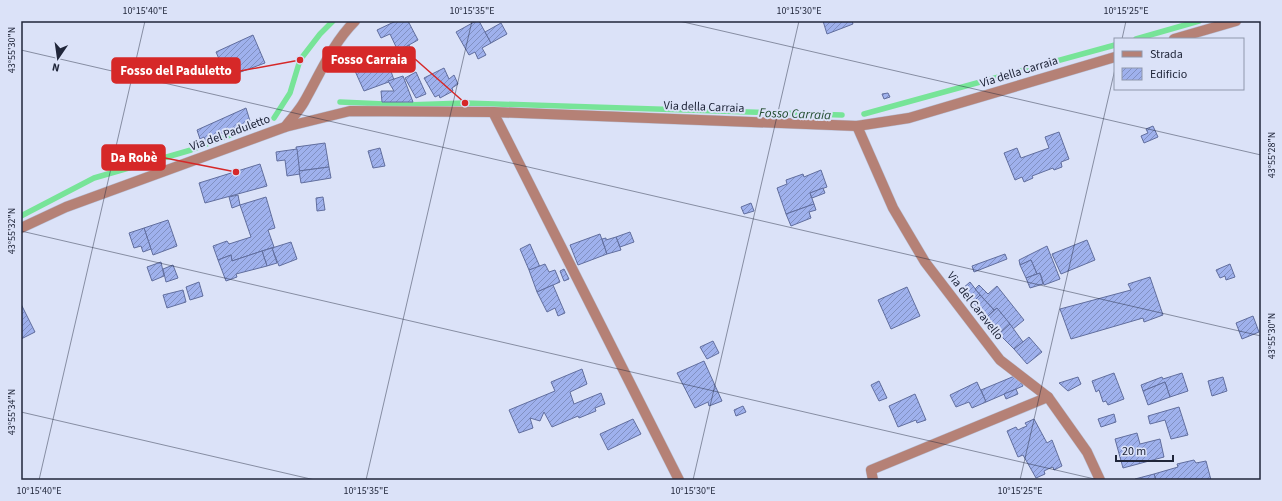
<svg xmlns="http://www.w3.org/2000/svg" width="1282" height="501" viewBox="0 0 1282 501" font-family="'Source Sans 3',sans-serif">
<style>
.lines{fill:none;stroke-linecap:round;stroke-linejoin:round}
.stream{stroke:#77e498;stroke-width:5.5}
.building{fill:url(#building-hatch);stroke:#616e9e}
.minor-casing{stroke:#b9c0d6;stroke-width:11}
.minor{stroke:#b58176;stroke-width:10}
.ticks{fill:none;stroke:#20263a;stroke-width:1;stroke-opacity:0.45}
.labels{text-anchor:middle;dominant-baseline:central;stroke-width:4;stroke-linejoin:round;paint-order:stroke}
.street-label{font-size:12px;fill:#20263a;stroke:#dbe2f8}
.water-label{font-size:13px;font-style:italic;fill:#214d2f;stroke:#dbe2f8}
.leader{fill:none;stroke:#d62828;stroke-width:1.5}
.callout-dot{fill:#d62828;stroke:#dbe2f8;stroke-width:1.5}
.callout{fill:#d62828;stroke:#d62828;stroke-width:1.5}
.callout-label{font-size:13px;text-anchor:middle;font-weight:bold;fill:#fff}
.neatline{fill:none;stroke:#20263a;stroke-width:1.5}
.ticks-label{font-size:10px;text-anchor:middle;fill:#20263a}
</style>
<defs>
<pattern id="building-hatch" width="6" height="6" patternUnits="userSpaceOnUse"><rect width="6" height="6" fill="#9fb1ed"/><path d="M-1 1l2-2M0 6l6-6M5 7l2-2" fill="none" stroke="#8190c1"/></pattern>
</defs>
<rect width="100%" height="100%" fill="#dbe2f8"/>
<g class="lines">
<g class="stream">
<path d="M1136 39 1199 21"/>
<path d="M340 102 406 105 465 103 842 115"/>
<path d="M864 114 1115 45"/>
<path d="M274 118 290 93 300 60 320 34 333 21"/>
<path d="M21 216 94 178 191 150 257 125"/>
</g>
</g>
<g class="building">
<path d="M396 21H408L418 40 398 51 390 34 381 38 377 30Z"/>
<path d="M476 21H479L491 43 482 48 486 55 478 59 475 52 469 55 456 32Z"/>
<path d="M823 21H852L853 24 827 34Z"/>
<path d="M501 23 507 34 491 43 485 32Z"/>
<path d="M253 35 265 63 227 77 216 52Z"/>
<path d="M409 45 413 53 396 61 393 56Z"/>
<path d="M376 50 380 60 386 57 394 80 364 91 355 71 359 70 355 59Z"/>
<path d="M444 68 449 79 454 75 458 84 452 88 453 91 440 98 439 95 435 97 424 78Z"/>
<path d="M416 72 426 94 416 98 405 78Z"/>
<path d="M403 76 413 102H382L381 91H394L388 81Z"/>
<path d="M888 93 890 97 884 99 882 94Z"/>
<path d="M246 108 250 121 206 141 204 137 200 139 197 130Z"/>
<path d="M1153 126 1158 137 1144 143 1141 136 1148 133 1146 129Z"/>
<path d="M1059 132 1069 159 1061 162 1062 167 1054 170 1053 168 1032 176 1033 178 1024 182 1022 177 1015 180 1004 153 1017 148 1021 158 1049 148 1045 137Z"/>
<path d="M325 143 329 167 299 171 296 147Z"/>
<path d="M380 148 385 166 373 168 368 151Z"/>
<path d="M297 149 300 174 287 176 285 160 277 161 276 152Z"/>
<path d="M260 164 267 186 205 203 199 183Z"/>
<path d="M329 167 331 178 301 183 299 171Z"/>
<path d="M821 170 827 187 810 193 814 204 786 214 777 188 787 184 786 180 803 174 804 177Z"/>
<path d="M823 188 825 193 812 198 810 193Z"/>
<path d="M238 195 240 205 232 208 229 197Z"/>
<path d="M266 197 275 228 268 230 274 247 232 261 231 255 218 260 213 246 227 241 229 244 251 237 240 205Z"/>
<path d="M323 197 325 210 317 211 316 198Z"/>
<path d="M751 203 754 211 744 214 741 207Z"/>
<path d="M814 204 816 210 809 212 811 218 791 226 786 214Z"/>
<path d="M168 220 177 246 153 255 144 228Z"/>
<path d="M144 228 151 249 143 252 141 246 134 248 129 233Z"/>
<path d="M630 232 634 242 620 247 616 237Z"/>
<path d="M600 234 607 254 578 265 570 245Z"/>
<path d="M616 237 621 250 607 254 602 239 606 238V240Z"/>
<path d="M1087 240 1095 260 1061 274 1052 254Z"/>
<path d="M291 242 297 259 279 266 272 248Z"/>
<path d="M530 244 540 267 529 270 520 249Z"/>
<path d="M1047 246 1060 279 1044 285 1040 273 1037 274 1031 260 1020 265 1019 260Z"/>
<path d="M272 248 277 263 267 266 262 251Z"/>
<path d="M262 251 267 266 236 274 237 277 226 281 218 260 231 255 232 261Z"/>
<path d="M1005 254 1007 259 974 272 972 266Z"/>
<path d="M1031 260 1037 274 1026 278 1020 265Z"/>
<path d="M161 262 164 276 152 281 147 267Z"/>
<path d="M545 264 549 272 555 270 560 282 537 292 529 270Z"/>
<path d="M1230 264 1235 277 1226 280 1225 276 1220 278 1216 270Z"/>
<path d="M173 265 178 278 166 282 163 269Z"/>
<path d="M564 269 569 279 564 281 560 271Z"/>
<path d="M1040 273 1043 284 1030 288 1026 278Z"/>
<path d="M1150 277 1163 315 1144 322 1143 318 1071 339 1060 309 1131 290 1128 284Z"/>
<path d="M199 282 203 296 190 300 186 287Z"/>
<path d="M970 282 980 295 973 302 962 289Z"/>
<path d="M553 285 565 313 558 316 555 308 547 312 537 292Z"/>
<path d="M979 285 988 294 997 286 1024 320 1013 329 997 308 994 310 975 289Z"/>
<path d="M907 287 920 316 891 329 878 300Z"/>
<path d="M183 290 186 302 167 308 163 295Z"/>
<path d="M980 295 994 310 986 318 973 302Z"/>
<path d="M21 304 35 332 21 339Z"/>
<path d="M997 308 1010 324 999 334 986 318Z"/>
<path d="M1253 316 1259 332 1242 339 1236 323Z"/>
<path d="M1010 324 1023 342 1014 349 999 334Z"/>
<path d="M1029 337 1042 352 1027 364 1014 349Z"/>
<path d="M713 341 719 353 707 359 700 347Z"/>
<path d="M704 361 722 401 709 406 708 402 695 408 677 373Z"/>
<path d="M582 369 587 384 570 392 574 404 601 393 605 404 595 408 596 411 579 418 578 416 552 427 544 412 540 421 530 418 533 428 519 433 509 410 555 391 551 382Z"/>
<path d="M1114 373 1124 399 1108 405 1106 401 1103 402 1099 390 1096 392 1092 381Z"/>
<path d="M1182 373 1188 391 1170 397 1165 382 1143 391 1141 385 1162 377 1163 379Z"/>
<path d="M1017 375 1023 386 986 402 981 390Z"/>
<path d="M1078 377 1081 384 1068 391 1059 383Z"/>
<path d="M1223 377 1227 391 1212 396 1208 381Z"/>
<path d="M879 381 887 398 879 401 871 385Z"/>
<path d="M977 382 986 402 972 408 969 402 956 407 950 395Z"/>
<path d="M1165 382 1170 397 1148 405 1143 391Z"/>
<path d="M1016 389 1018 394 1006 399 1004 394Z"/>
<path d="M915 394 926 420 917 423 916 420 898 427 889 406Z"/>
<path d="M743 406 746 412 736 416 734 410Z"/>
<path d="M1179 407 1188 435 1171 439 1165 420 1150 424 1148 416Z"/>
<path d="M1114 414 1116 422 1101 427 1098 419Z"/>
<path d="M633 419 641 434 608 450 600 434Z"/>
<path d="M1034 419 1047 443 1052 440 1062 466 1054 470 1053 467 1048 469 1044 471 1045 474 1036 478 1023 455 1018 457 1007 431 1016 427 1018 430 1022 428 1027 426 1025 423Z"/>
<path d="M1137 433 1140 444 1160 439 1164 457 1123 468 1115 439Z"/>
<path d="M1194 460 1196 463 1206 461 1211 480H1156L1154 474 1178 467 1177 464Z"/>
<path d="M1154 474 1156 480H1135V479Z"/>
</g>
<g class="lines">
<defs>
<g id="minor">
<path d="M1174 39 1236 21"/>
<path d="M493 112 679 480"/>
<path d="M857 126 893 208 925 262 1000 360 1048 397 1087 452 1100 480"/>
<path d="M285 127C291 119 299 111 304 102 320 74 332 44 355 21"/>
<path d="M21 228 66 207 285 127 350 111 493 112 857 126 909 118 1115 57"/>
<path d="M873 480 871 470 1048 397"/>
</g>
</defs>
<use href="#minor" class="minor-casing"/>
<use href="#minor" class="minor"/>
</g>
<path class="ticks" d="M679 21 1261 155M1122 39 1126 21M21 50 1261 336M21 231 1099 480M21 412 315 480M39 480 145 21M366 480 472 21M693 480 799 21M1020 480 1115 69"/>
<g class="labels">
<g class="street-label">
<text transform="translate(1019 72) rotate(-17)">Via della Carraia</text>
<text transform="translate(704 107) rotate(2)">Via della Carraia</text>
<text transform="translate(230 133) rotate(-20)">Via del Paduletto</text>
<text transform="translate(975 306) rotate(52)">Via del Caravello</text>
</g>
<g class="water-label">
<text transform="translate(795 114) rotate(2)">Fosso Carraia</text>
</g>
</g>
<path class="leader" d="M465 103L415 59M300 60L240 71M236 172L165 158"/>
<g class="callout-dot">
<circle cx="465" cy="103" r="4"/>
<circle cx="300" cy="60" r="4"/>
<circle cx="236" cy="172" r="4"/>
</g>
<g class="callout">
<rect x="323" y="47" width="92" height="25" rx="4"/>
<rect x="112" y="58" width="128" height="25" rx="4"/>
<rect x="102" y="145" width="63" height="25" rx="4"/>
</g>
<g class="callout-label">
<text x="369" y="64">Fosso Carraia</text>
<text x="176" y="75">Fosso del Paduletto</text>
<text x="134" y="162">Da Robè</text>
</g>
<rect width="1282" height="501" fill="none" stroke="#dbe2f8" stroke-width="44"/>
<rect x="1114" y="38" width="130" height="52" fill="#dbe2f8" stroke="#9097ac"/>
<rect x="1122" y="51" width="20" height="6" fill="#b58176" stroke="#9097ac"/>
<text x="1150" y="58" font-size="12" fill="#20263a">Strada</text>
<rect x="1122" y="68" width="20" height="12" fill="url(#building-hatch)" stroke="#9097ac"/>
<text x="1150" y="78" font-size="12" fill="#20263a">Edificio</text>
<g transform="translate(58 58) rotate(193)" stroke="#dbe2f8" stroke-width="3" paint-order="stroke">
<path d="M0-3L7 15L0 10L-7 15Z" fill="#20263a"/>
<text y="-6" font-size="11" font-weight="bold" text-anchor="middle" fill="#20263a">N</text>
</g>
<path d="M1116 455v6h57v-6" fill="none" stroke="#20263a" stroke-width="2"/>
<text x="1122" y="455" font-size="12" fill="#20263a" stroke="#dbe2f8" stroke-width="3" paint-order="stroke">20 m</text>
<rect x="22" y="22" width="1238" height="457" class="neatline"/>
<g class="ticks-label">
<text x="145" y="14">10°15'40"E</text>
<text x="472" y="14">10°15'35"E</text>
<text x="799" y="14">10°15'30"E</text>
<text x="1126" y="14">10°15'25"E</text>
<text transform="translate(11 50) rotate(-90)" y="4">43°55'30"N</text>
<text transform="translate(1271 155) rotate(-90)" y="4">43°55'28"N</text>
<text transform="translate(11 231) rotate(-90)" y="4">43°55'32"N</text>
<text transform="translate(1271 336) rotate(-90)" y="4">43°55'30"N</text>
<text transform="translate(11 412) rotate(-90)" y="4">43°55'34"N</text>
<text x="39" y="494">10°15'40"E</text>
<text x="366" y="494">10°15'35"E</text>
<text x="693" y="494">10°15'30"E</text>
<text x="1020" y="494">10°15'25"E</text>
</g>
</svg>
